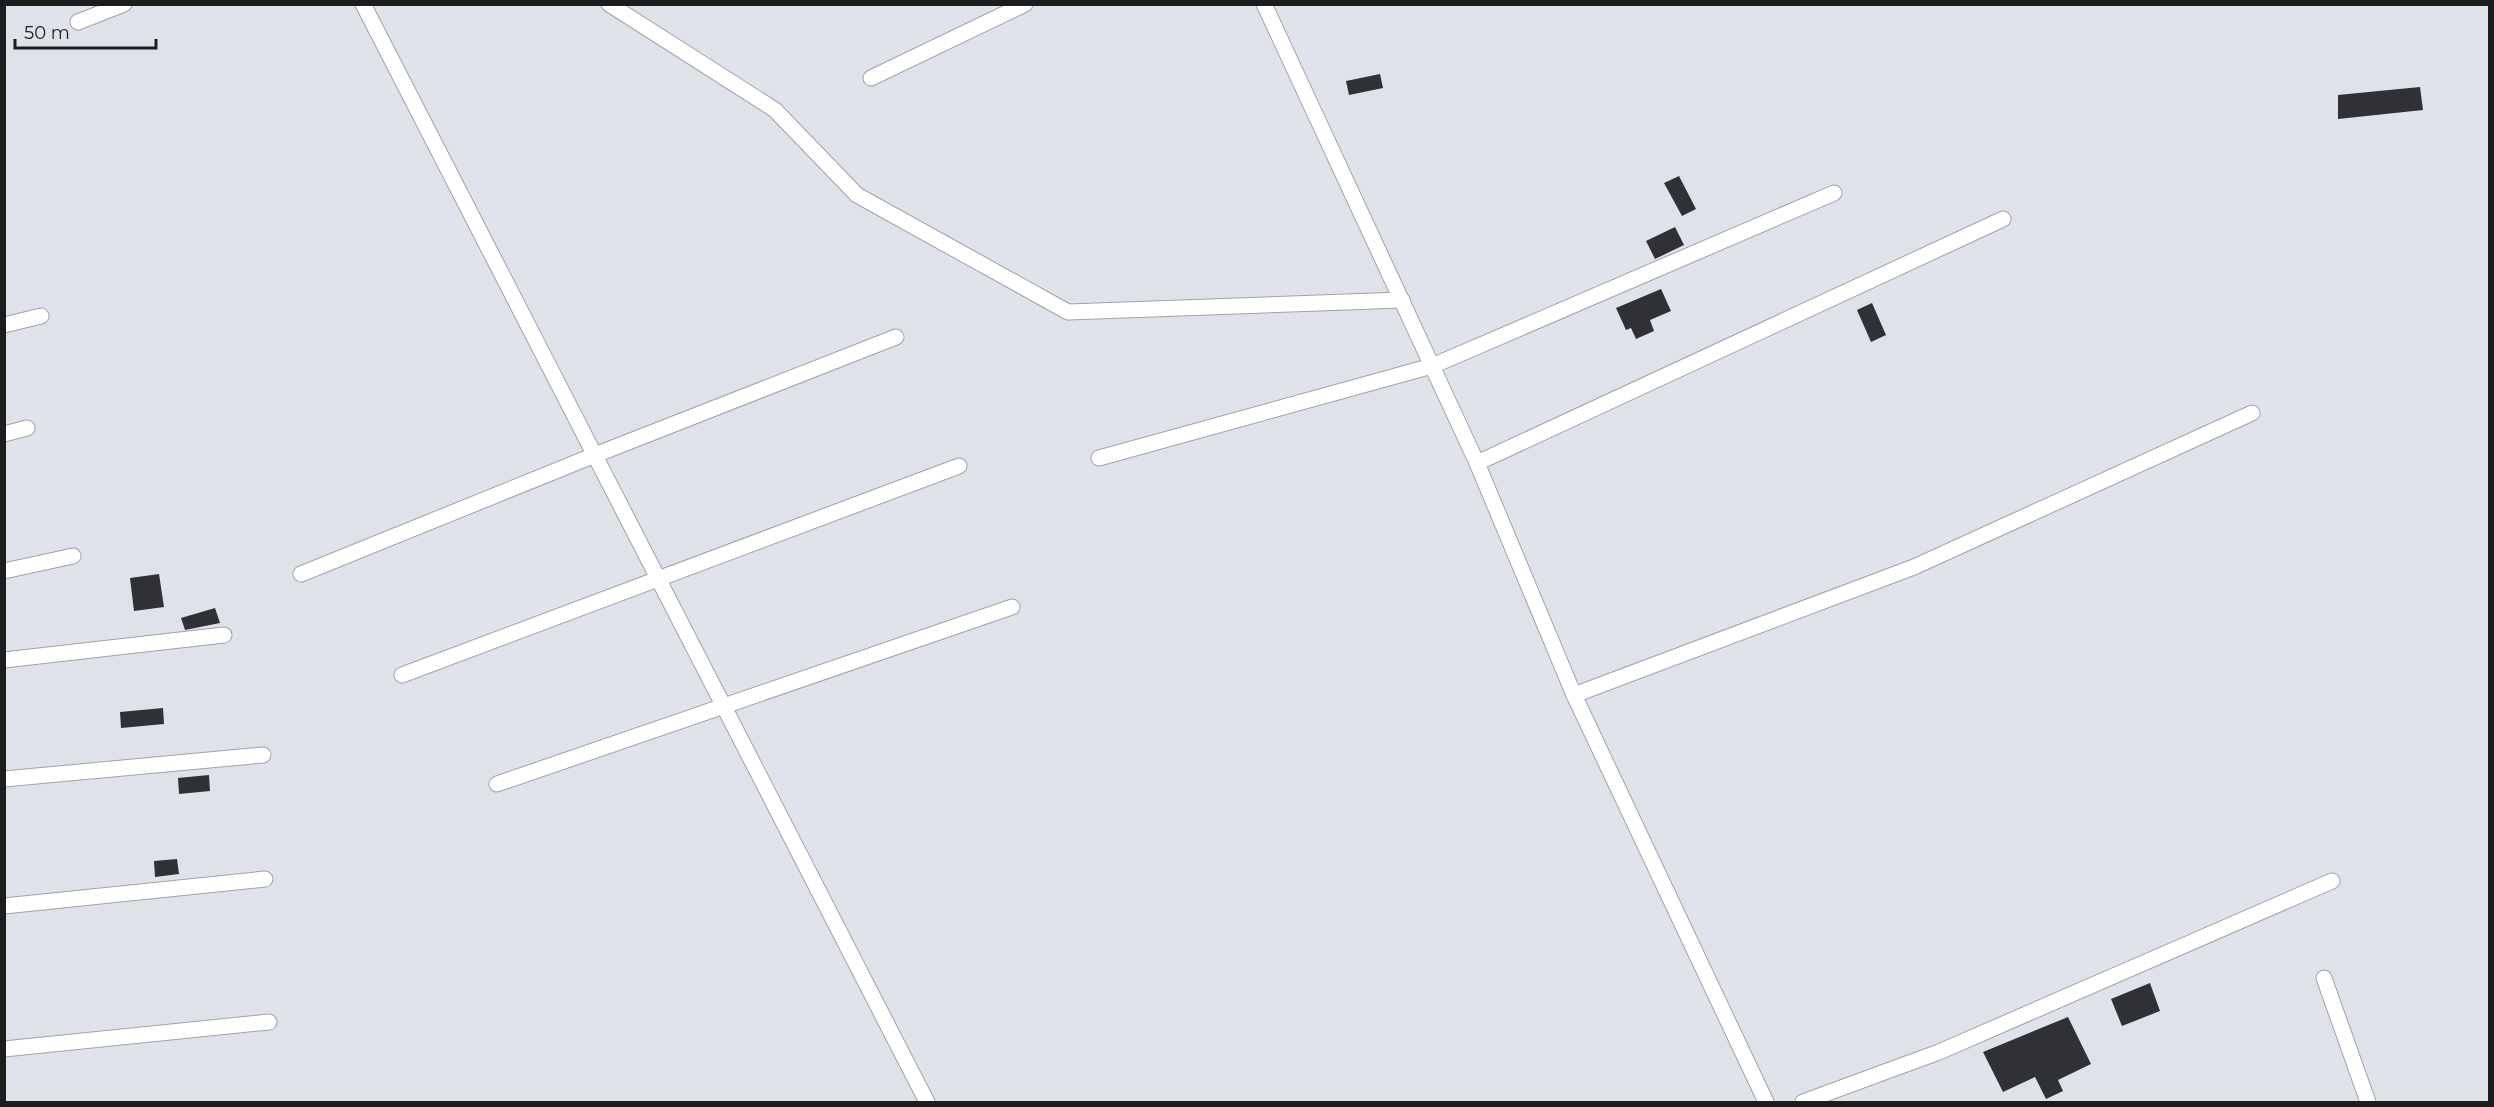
<svg xmlns="http://www.w3.org/2000/svg" width="2494" height="1107" viewBox="0 0 2494 1107" font-family="Montserrat,sans-serif">
<style>
.building{fill:#2f3137}
.lines{fill:none;stroke-linecap:round;stroke-linejoin:round}
.street-casing{stroke:#a0a2a9;stroke-width:17}
.street{stroke:#fff;stroke-width:15}
</style>
<rect width="100%" height="100%" fill="#dfe2e9"/>
<g class="building">
<path d="M1380 74 1383 88 1349 95 1346 81Z"/>
<path d="M2420 87 2423 110 2338 119V95Z"/>
<path d="M1679 176 1696 209 1682 216 1664 183Z"/>
<path d="M1675 227 1684 245 1655 259 1646 241Z"/>
<path d="M1661 289 1671 311 1650 320 1654 331 1636 339 1631 328 1626 330 1616 308Z"/>
<path d="M1872 303 1886 335 1871 342 1857 310Z"/>
<path d="M159 574 164 607 134 611 130 578Z"/>
<path d="M215 608 220 623 185 630 181 618Z"/>
<path d="M163 708 164 724 121 728 120 712Z"/>
<path d="M209 775 210 791 179 794 178 778Z"/>
<path d="M177 859 179 874 155 877 154 861Z"/>
<path d="M2150 983 2160 1011 2122 1026 2111 999Z"/>
<path d="M2068 1017 2091 1064 2058 1080 2063 1091 2046 1099 2035 1077 2003 1092 1983 1052Z"/>
</g>
<g class="lines">
<defs>
<g id="street">
<path d="M363 4 927 1102"/>
<path d="M609 4 775 110 857 195 1068 312 1402 300"/>
<path d="M1264 4 1477 463 1574 695 1766 1102"/>
<path d="M78 22 124 4"/>
<path d="M871 78 1025 4"/>
<path d="M4 325 41 316"/>
<path d="M4 434 27 428"/>
<path d="M1099 458 1432 366 1834 193"/>
<path d="M1477 463 2003 219"/>
<path d="M4 571 73 556"/>
<path d="M301 574 595 455 896 337"/>
<path d="M4 660 224 635"/>
<path d="M402 675 959 466"/>
<path d="M1574 695 1914 567 2252 413"/>
<path d="M4 779 263 755"/>
<path d="M497 784 1012 607"/>
<path d="M4 906 265 879"/>
<path d="M2324 978 2368 1102"/>
<path d="M4 1049 269 1022"/>
<path d="M1803 1102 1939 1052 2332 881"/>
</g>
</defs>
<use href="#street" class="street-casing"/>
<use href="#street" class="street"/>
</g>
<rect width="2494" height="1107" fill="none" stroke="#1c1d1f" stroke-width="12"/>
<path d="M15 39v9h141v-9" fill="none" stroke="#1c1d1f" stroke-width="3"/>
<text x="24" y="39" font-size="18" fill="#1c1d1f" stroke="#dfe2e9" stroke-width="4.5" paint-order="stroke">50 m</text>
</svg>
